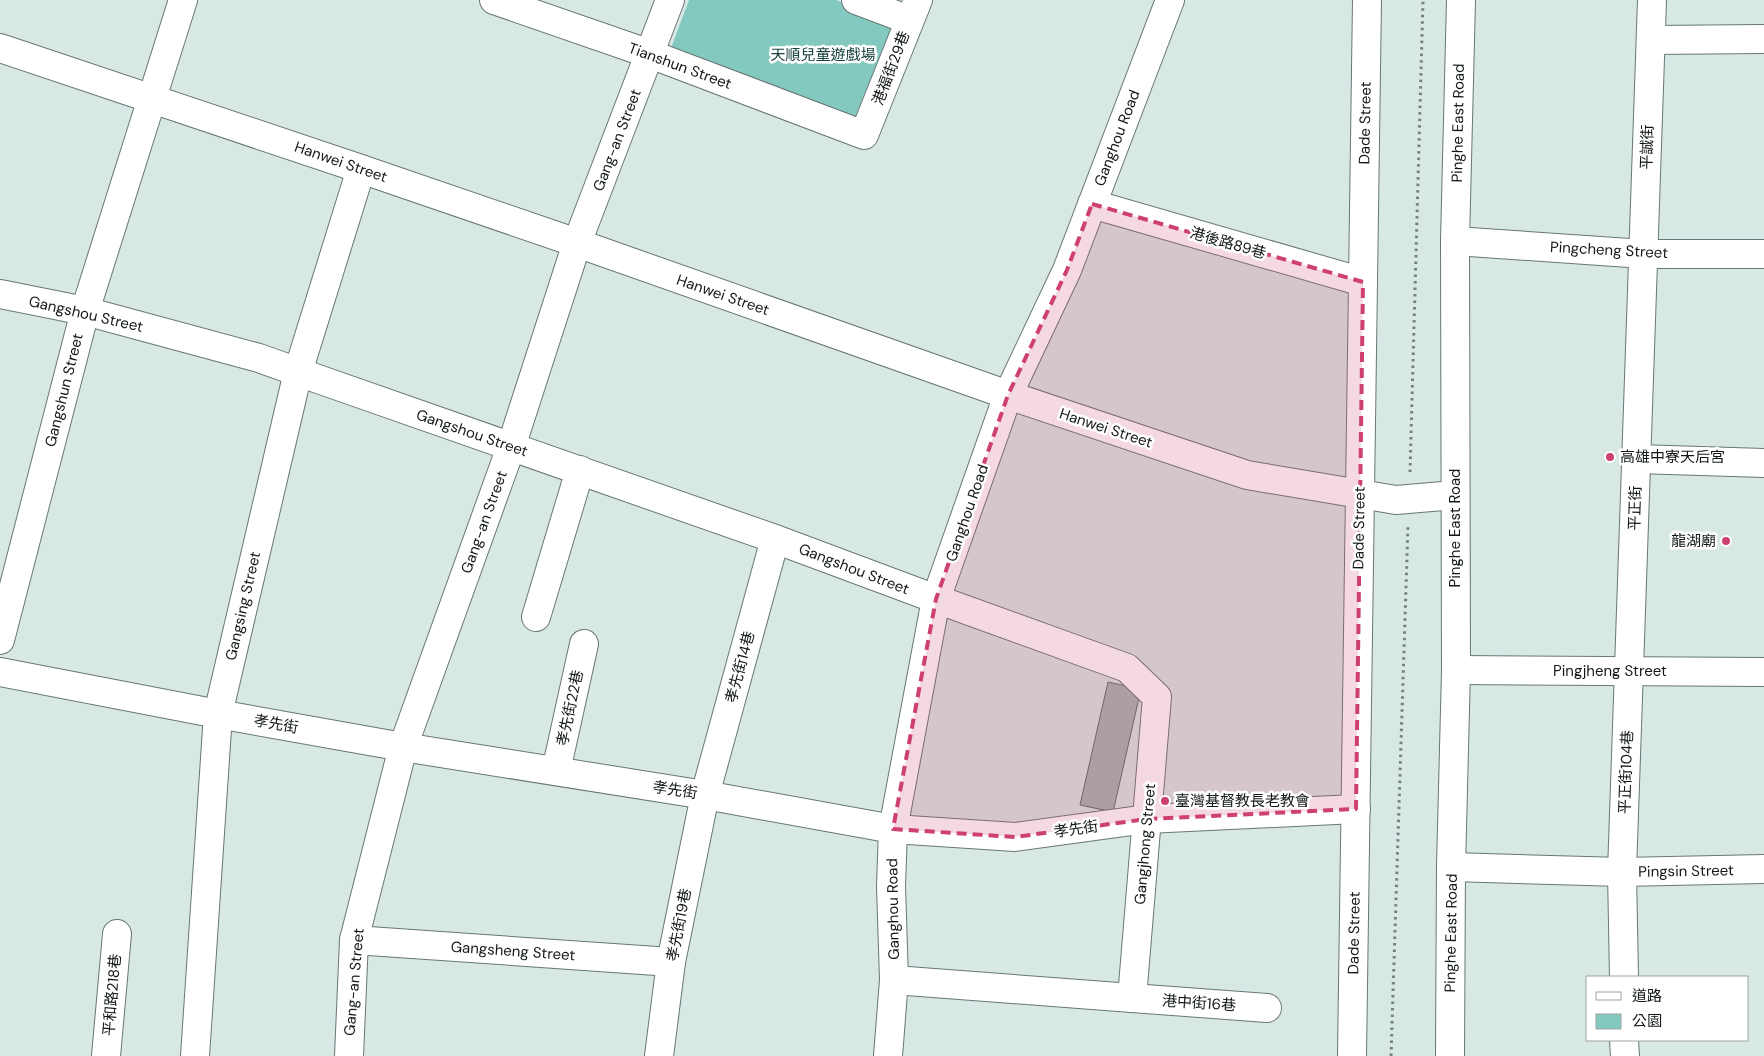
<svg xmlns="http://www.w3.org/2000/svg" width="1764" height="1056" viewBox="0 0 1764 1056" font-family="'DM Sans','Noto Sans TC',sans-serif">
<style>
.green{fill:#84c9bf}
.building{fill:#a6b6b3;stroke:#5d6c6a}
.lines{fill:none;stroke-linecap:round;stroke-linejoin:round}
.minor-casing{stroke:#687775;stroke-width:30}
.path{stroke:#75817f;stroke-width:3;stroke-dasharray:2.5 4;stroke-linecap:butt}
.minor{stroke:#fff;stroke-width:28}
.marked{fill:#cd406f;fill-opacity:0.2;stroke:#cd406f;stroke-width:4;stroke-dasharray:10 6;stroke-linejoin:round}
.poi-dot{fill:#cd406f;stroke:#fff;stroke-width:2}
.labels{text-anchor:middle;dominant-baseline:central;stroke-width:5;stroke-linejoin:round;paint-order:stroke}
.park-label{font-size:15px;fill:#16413c;stroke:#fff}
.street-label{font-size:15px;fill:#121817;stroke:#fff}
.poi-label{font-size:15px;fill:#121817;stroke:#fff;text-anchor:start}
</style>
<rect width="100%" height="100%" fill="#d7e8e5"/>
<path class="green" d="M689 0H836L895 22 856 126 668 56Z"/>
<path class="building" d="M1108 682 1141 689 1113 812 1080 805Z"/>
<g class="lines">
<defs>
<g id="minor">
<path d="M494 0 650 54 864 135 918 0"/>
<path d="M856 0 909 20"/>
<path d="M1651 40 1764 39"/>
<path d="M0 48 361 169 577 243 1008 395 1247 475 1396 500 1455 495"/>
<path d="M1092 204 1363 282"/>
<path d="M1455 241 1644 254H1764"/>
<path d="M0 294 85 311 259 358 298 372 775 539 936 599 1127 668 1157 697 1132 998 894 980"/>
<path d="M1637 459 1764 463"/>
<path d="M536 617 580 470"/>
<path d="M0 640 85 311 183 0"/>
<path d="M1456 670 1764 672"/>
<path d="M0 672 218 714 403 747 705 795 893 829 1015 837 1147 819 1356 809"/>
<path d="M556 771 584 644"/>
<path d="M1451 867 1622 872 1652 0"/>
<path d="M354 940 671 962"/>
<path d="M1624 977 1622 872 1764 869"/>
<path d="M1132 998 1267 1008"/>
<path d="M1624 1040 1625 1056"/>
<path d="M106 1056 117 934"/>
<path d="M195 1056 218 714 298 372 361 169"/>
<path d="M349 1056 354 940 403 747 511 447 577 243 670 0"/>
<path d="M659 1056 671 962 705 795 775 539"/>
<path d="M888 1056 894 980 891 886 893 829 936 599 1008 395 1067 270 1170 0"/>
<path d="M1352 1056 1367 0"/>
<path d="M1450 1056 1451 867 1456 670 1455 241 1461 0"/>
</g>
</defs>
<use href="#minor" class="minor-casing"/>
<g class="path">
<path d="M1410 472 1423 0"/>
<path d="M1391 1056 1408 525"/>
</g>
<use href="#minor" class="minor"/>
</g>
<path class="marked" d="M1092 204 1363 282 1356 809 1147 819 1015 837 893 829 936 599 1008 395 1067 270Z"/>
<g class="poi-dot">
<circle cx="1610" cy="457" r="5"/>
<circle cx="1726" cy="541" r="5"/>
<circle cx="1165" cy="801" r="5"/>
</g>
<g class="labels">
<g class="park-label">
<text x="823" y="55">天順兒童遊戲場</text>
</g>
<g class="street-label">
<text transform="translate(680 66) rotate(20)">Tianshun Street</text>
<text transform="translate(891 68) rotate(-69)">港福街29巷</text>
<text transform="translate(1365 123) rotate(-89)">Dade Street</text>
<text transform="translate(1458 123) rotate(-89)">Pinghe East Road</text>
<text transform="translate(1117 138) rotate(-69)">Ganghou Road</text>
<text transform="translate(617 140) rotate(-69)">Gang-an Street</text>
<text transform="translate(1647 147) rotate(-88)">平誠街</text>
<text transform="translate(341 162) rotate(19)">Hanwei Street</text>
<text transform="translate(1228 243) rotate(16)">港後路89巷</text>
<text transform="translate(1609 250) rotate(3)">Pingcheng Street</text>
<text transform="translate(723 295) rotate(19)">Hanwei Street</text>
<text transform="translate(86 314) rotate(13)">Gangshou Street</text>
<text transform="translate(64 390) rotate(-76)">Gangshun Street</text>
<text transform="translate(1106 428) rotate(18)">Hanwei Street</text>
<text transform="translate(472 433) rotate(19)">Gangshou Street</text>
<text transform="translate(1635 508) rotate(-88)">平正街</text>
<text transform="translate(967 513) rotate(-71)">Ganghou Road</text>
<text transform="translate(484 522) rotate(-70)">Gang-an Street</text>
<text transform="translate(1359 528) rotate(-89)">Dade Street</text>
<text transform="translate(1455 528) rotate(-90)">Pinghe East Road</text>
<text transform="translate(854 569) rotate(21)">Gangshou Street</text>
<text transform="translate(243 606) rotate(-77)">Gangsing Street</text>
<text transform="translate(740 667) rotate(-75)">孝先街14巷</text>
<text x="1610" y="671">Pingjheng Street</text>
<text transform="translate(570 708) rotate(-78)">孝先街22巷</text>
<text transform="translate(276 724) rotate(10)">孝先街</text>
<text transform="translate(1626 772) rotate(-88)">平正街104巷</text>
<text transform="translate(675 790) rotate(9)">孝先街</text>
<text transform="translate(1076 829) rotate(-8)">孝先街</text>
<text transform="translate(1145 844) rotate(-85)">Gangjhong Street</text>
<text transform="translate(1686 871) rotate(-1)">Pingsin Street</text>
<text transform="translate(893 909) rotate(-91)">Ganghou Road</text>
<text transform="translate(679 925) rotate(-79)">孝先街19巷</text>
<text transform="translate(1354 933) rotate(-89)">Dade Street</text>
<text transform="translate(1451 933) rotate(-89)">Pinghe East Road</text>
<text transform="translate(513 951) rotate(4)">Gangsheng Street</text>
<text transform="translate(354 982) rotate(-85)">Gang-an Street</text>
<text transform="translate(112 995) rotate(-85)">平和路218巷</text>
<text transform="translate(1199 1003) rotate(4)">港中街16巷</text>
</g>
<g class="poi-label">
<text x="1620" y="457">高雄中寮天后宮</text>
<text x="1716" y="541" text-anchor="end">龍湖廟</text>
<text x="1175" y="801">臺灣基督教長老教會</text>
</g>
</g>
<rect x="1586" y="976" width="162" height="65" fill="#ffffff" stroke="#a0a3a2"/>
<rect x="1596" y="992" width="25" height="8" fill="#ffffff" stroke="#a0a3a2"/>
<text x="1632" y="1001" font-size="15" fill="#121817">道路</text>
<rect x="1596" y="1014" width="25" height="15" fill="#84c9bf" stroke="#a0a3a2"/>
<text x="1632" y="1026" font-size="15" fill="#121817">公園</text>
</svg>
